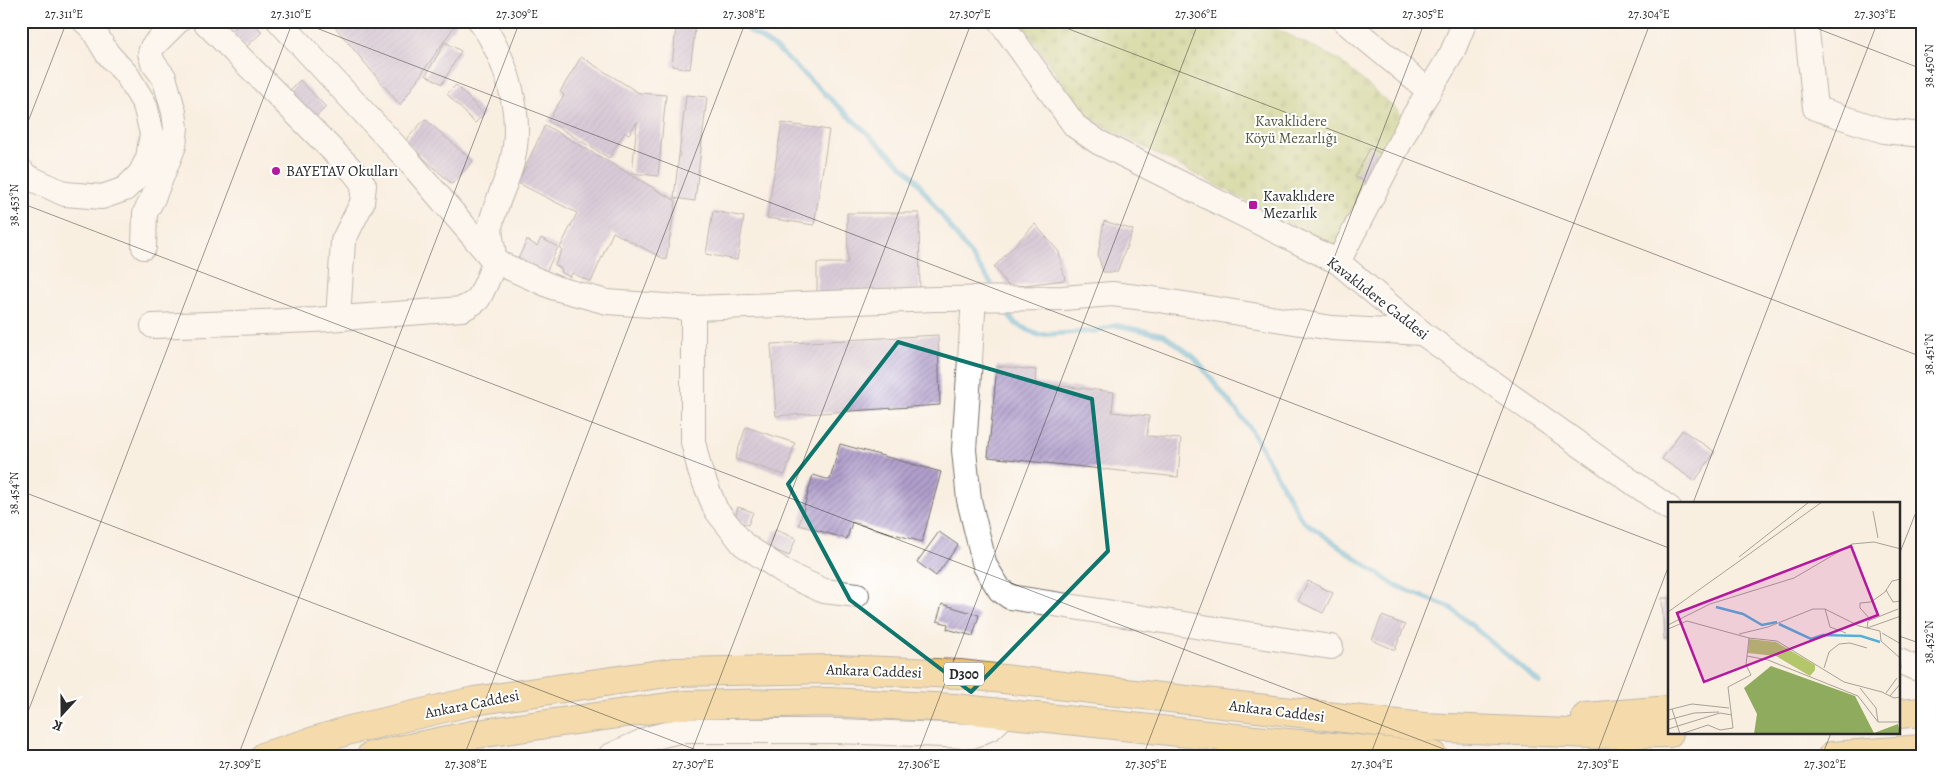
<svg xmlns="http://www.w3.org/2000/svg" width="1943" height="777" viewBox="0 0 1943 777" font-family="Alegreya,serif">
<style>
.cemetery{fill:url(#cemetery-stones);stroke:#6f784a}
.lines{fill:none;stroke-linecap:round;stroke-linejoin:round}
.stream{stroke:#56b0d4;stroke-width:5}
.building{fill:url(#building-hatch)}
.minor-casing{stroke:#73706b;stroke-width:26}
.highway-casing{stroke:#73706b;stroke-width:30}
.minor{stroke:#fff;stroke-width:24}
.highway{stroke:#efc469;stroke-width:28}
.marked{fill:none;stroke:#0f766e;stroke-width:4;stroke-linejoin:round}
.ticks{fill:none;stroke:#2b2b2b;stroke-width:1;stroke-opacity:0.45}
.poi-dot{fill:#b5179e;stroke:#fff;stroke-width:2}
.labels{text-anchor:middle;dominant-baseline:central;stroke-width:4;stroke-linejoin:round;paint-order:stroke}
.shield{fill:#fff;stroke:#6b6b6b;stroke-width:1}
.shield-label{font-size:14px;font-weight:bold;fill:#2b2b2b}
.park-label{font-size:15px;fill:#545a3e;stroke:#fff}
.poi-label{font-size:15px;fill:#2b2b2b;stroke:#fff;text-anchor:start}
.street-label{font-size:15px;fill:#2b2b2b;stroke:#fff}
.inset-river{fill:none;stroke:#56b0d4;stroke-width:2.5}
.inset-road{fill:none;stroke:#a7a198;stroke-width:1}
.view{fill:#b5179e;fill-opacity:0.15;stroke:#b5179e;stroke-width:2.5}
.inset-edge{fill:none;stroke:#2b2b2b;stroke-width:2.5}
.neatline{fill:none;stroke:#2b2b2b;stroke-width:2}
.ticks-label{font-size:12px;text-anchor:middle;fill:#2b2b2b}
</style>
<defs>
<pattern id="cemetery-stones" width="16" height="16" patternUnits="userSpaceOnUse" patternTransform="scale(1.25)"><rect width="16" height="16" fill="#b3c66a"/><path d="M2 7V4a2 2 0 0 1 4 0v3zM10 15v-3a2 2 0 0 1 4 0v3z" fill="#9aaa5c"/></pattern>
<pattern id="building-hatch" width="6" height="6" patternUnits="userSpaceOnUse" patternTransform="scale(1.25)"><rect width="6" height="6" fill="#b19fcc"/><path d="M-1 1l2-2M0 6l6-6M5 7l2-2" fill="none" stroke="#9082a6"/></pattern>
</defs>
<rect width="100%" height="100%" fill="#fff"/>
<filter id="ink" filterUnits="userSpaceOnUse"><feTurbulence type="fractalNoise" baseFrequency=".02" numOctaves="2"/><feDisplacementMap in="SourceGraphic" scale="10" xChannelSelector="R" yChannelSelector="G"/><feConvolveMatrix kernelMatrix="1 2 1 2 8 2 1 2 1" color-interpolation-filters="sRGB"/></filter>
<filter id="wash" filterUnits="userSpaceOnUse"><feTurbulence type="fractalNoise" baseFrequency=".0096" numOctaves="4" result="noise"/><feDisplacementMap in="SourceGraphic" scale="20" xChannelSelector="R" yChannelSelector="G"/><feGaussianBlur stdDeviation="1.12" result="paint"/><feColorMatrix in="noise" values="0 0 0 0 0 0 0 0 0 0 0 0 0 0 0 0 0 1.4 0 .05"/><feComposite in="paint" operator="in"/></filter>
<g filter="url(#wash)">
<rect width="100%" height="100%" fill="#f9efe1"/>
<path class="cemetery" d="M1020 21H1237L1277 29 1339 60 1405 117 1341 251 1085 116Z"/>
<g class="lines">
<g class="stream">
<path d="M730 21 737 23 776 48 913 176 991 283"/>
<path d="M1002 307 1016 324 1038 335 1097 331 1115 325 1164 335 1194 357 1250 428 1302 520 1394 585 1451 608 1540 683"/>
</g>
</g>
<g id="blocks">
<g class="building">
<path d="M242 21H252L262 32 246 47 231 32Z"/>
<path d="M330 21H458L400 105Z"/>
<path d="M676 28 695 30 690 69 672 66Z"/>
<path d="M445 42 461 51 442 84 426 75Z"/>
<path d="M581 57 639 93 666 95 658 176 632 173 637 122 629 134 625 132 609 158 548 121 564 95 560 92Z"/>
<path d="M300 80 326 107 311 121 285 95Z"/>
<path d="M456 85 484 114 475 123 447 94Z"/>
<path d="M686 95 707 97 695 201 674 198Z"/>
<path d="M425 119 473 161 452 184 405 141Z"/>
<path d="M782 123 829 130 814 225 767 218Z"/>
<path d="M545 125 676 201 666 260 613 232 591 282 572 273 570 277 561 272 562 269 555 265 562 250 560 248 577 213 518 183Z"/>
<path d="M1370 148 1384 155 1370 184 1355 177Z"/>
<path d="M713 211 744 217 737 260 706 254Z"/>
<path d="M847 213H919L920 293 817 294V263H848Z"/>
<path d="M1104 221 1133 230 1117 272H1103L1098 255Z"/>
<path d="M1035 224 1059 252 1065 280 1009 287 994 267Z"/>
<path d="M541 238 558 247 546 272 518 259 527 240 537 246Z"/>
<path d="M938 335 940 405 776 416 771 344Z"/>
<path d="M997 366 1036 370 1035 383 1114 392 1112 412 1149 416 1147 436 1181 439 1178 477 988 457Z"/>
<path d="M746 427 795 443 785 475 735 459Z"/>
<path d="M1682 430 1715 452 1695 481 1662 459Z"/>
<path d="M840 444 941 472 922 542 852 522 847 539 799 525 813 475 830 480Z"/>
<path d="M738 507 753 512 748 525 734 520Z"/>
<path d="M775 530 796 538 789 556 768 547Z"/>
<path d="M939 532 958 545 936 576 917 562Z"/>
<path d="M1308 581 1333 593 1323 613 1298 601Z"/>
<path d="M1662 598H1669V638L1664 639Z"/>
<path d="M942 604 979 615 973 636 947 629 948 624 937 621Z"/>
<path d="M1382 616 1405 625 1395 650 1372 640Z"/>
</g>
</g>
</g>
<g filter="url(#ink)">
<use href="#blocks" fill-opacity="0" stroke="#73706b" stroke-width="1"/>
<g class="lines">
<defs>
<g id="minor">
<path d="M204 21 353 171 364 185 362 203 343 241 338 318"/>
<path d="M279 21 407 159 494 261 555 288 607 302 693 308 935 299 1063 298 1112 294 1153 299 1332 328 1422 333"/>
<path d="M1000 21 1075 126 1098 142 1338 262 1422 333 1669 508"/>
<path d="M1344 21 1429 91"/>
<path d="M1806 21 1815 108 1884 131 1922 135"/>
<path d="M21 170 26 176 65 194 102 197 125 189 140 174 148 158 152 134 145 105 127 75 107 53 92 28 84 21"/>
<path d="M144 247 145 213 153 198 174 146 176 128 174 112 164 77 153 63 150 53 152 47 178 21"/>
<path d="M1338 262 1412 119 1452 53 1465 21"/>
<path d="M974 298 964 450 969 500 985 566 1000 590 1010 597 1331 647"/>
<path d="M693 308V442L700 471 716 510 743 544 789 575 824 591 857 595"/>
<path d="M153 326 314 320 462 309C468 306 473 304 478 299 482 293 493 268 494 261 495 248 488 236 491 223 496 202 507 182 512 162 524 115 507 59 480 21"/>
<path d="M1899 661 1915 668 1922 667"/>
<path d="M610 756 650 738 679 731H836L972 736 991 728 1006 714"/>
</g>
<g id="highway">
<path d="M1899 714 1922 712"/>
<path d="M1586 717 1669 710"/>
<path d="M265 756 350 730 474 701 674 672 836 669 960 674 1423 727 1594 734 1669 733"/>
<path d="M371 756 477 734 682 705 828 702 954 708 1254 740 1433 756"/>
<path d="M1832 756 1922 749"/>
</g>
</defs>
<use href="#minor" class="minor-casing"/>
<use href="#highway" class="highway-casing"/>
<use href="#minor" class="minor"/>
<use href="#highway" class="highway"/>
</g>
</g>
<path d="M0 0H1943V777H0ZM898 342 1092 399 1108 551 971 692 850 600 788 484Z" fill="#f9efe1" fill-opacity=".55" fill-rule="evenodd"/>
<path class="marked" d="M898 342 1092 399 1108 551 971 692 850 600 788 484Z"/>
<path class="ticks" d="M298 21 1669 548M1048 21 1922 357M1798 21 1922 69M21 140 67 21M21 203 1462 756M21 491 712 756M1693 503 1878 21M1899 555 1922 497M1899 636 1922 644M21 730 293 21M238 756 520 21M464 756 746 21M690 756 972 21M917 756 1199 21M1143 756 1425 21M1370 756 1651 21M1596 756 1669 565M1822 756 1831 733"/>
<g class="poi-dot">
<circle cx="276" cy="171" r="5"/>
<rect x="1248" y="200" width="10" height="10" rx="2.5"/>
</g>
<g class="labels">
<rect class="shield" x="944" y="662.5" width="40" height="23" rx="4"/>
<g class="shield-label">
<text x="964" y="674">D300</text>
</g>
<g class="park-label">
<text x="1291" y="121">Kavaklıdere<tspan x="1291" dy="17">Köyü Mezarlığı</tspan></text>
</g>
<g class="poi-label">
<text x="286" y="171">BAYETAV Okulları</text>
<text x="1263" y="196">Kavaklıdere<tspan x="1263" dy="17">Mezarlık</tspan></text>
</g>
<g class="street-label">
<text transform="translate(1378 298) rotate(38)">Kavaklıdere Caddesi</text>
<text transform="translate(874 671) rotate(2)">Ankara Caddesi</text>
<text transform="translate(472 704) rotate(-11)">Ankara Caddesi</text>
<text transform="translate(1277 711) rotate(7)">Ankara Caddesi</text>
</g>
</g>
<g transform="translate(1668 502)">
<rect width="232" height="232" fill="#f9efe1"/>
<path d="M103 164 187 194 206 231 230 222 232 232H86L89 212 76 186Z" fill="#8eab5e"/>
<path d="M81 137 108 140 147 163V168L142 174 108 154 80 151Z" fill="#b3c66a"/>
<path class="inset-river" d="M48 105 75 112 94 123 109 120M111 122 143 137 155 133 193 134 212 140"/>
<path class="inset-road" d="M205 9 210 36M71 55 141 0M218 88 225 100 233 99M157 107 162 125 178 131M230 107 200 119 199 126 233 114M0 110 154 0M203 118 192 106V101L203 100 217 90 224 79 233 77M0 123 42 102 126 76 184 42 206 40 233 47M0 127 19 119 81 136 109 139 176 180 214 190 226 196 233 195M214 131 233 142M71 132 100 125 145 107H157L191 124 212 129 213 139 232 156 233 166M79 154 100 158 190 194 210 220H233M156 166 161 150 171 142 182 141 199 146M192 186 208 206 210 220M218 191 229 176M222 194 233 181M4 207 12 232M0 208 24 202 61 206M0 218 26 211 51 210M0 227 52 211 64 213M13 232 40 223 52 228 65 226 60 185 83 173 78 163 81 136"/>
<path class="view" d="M183 44 210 113 36 180 9 111Z"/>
<rect width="232" height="232" class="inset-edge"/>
</g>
<rect width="1943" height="777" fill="none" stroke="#fff" stroke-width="55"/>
<g transform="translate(62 714) rotate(201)" stroke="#ffffff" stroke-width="4" paint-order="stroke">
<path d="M0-4L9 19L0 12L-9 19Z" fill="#2b2b2b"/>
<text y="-8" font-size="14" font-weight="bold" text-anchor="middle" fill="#2b2b2b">K</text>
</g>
<rect x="28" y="28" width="1888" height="722" class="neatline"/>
<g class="ticks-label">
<text x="64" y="18">27.311°E</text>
<text x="291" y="18">27.310°E</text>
<text x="517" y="18">27.309°E</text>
<text x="744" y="18">27.308°E</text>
<text x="970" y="18">27.307°E</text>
<text x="1196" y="18">27.306°E</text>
<text x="1423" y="18">27.305°E</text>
<text x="1649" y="18">27.304°E</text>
<text x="1875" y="18">27.303°E</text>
<text transform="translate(1929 66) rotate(-90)" y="4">38.450°N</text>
<text transform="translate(14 205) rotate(-90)" y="4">38.453°N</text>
<text transform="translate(1929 354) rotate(-90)" y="4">38.451°N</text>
<text transform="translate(14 493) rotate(-90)" y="4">38.454°N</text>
<text transform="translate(1929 642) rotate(-90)" y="4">38.452°N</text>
<text x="240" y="768">27.309°E</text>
<text x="466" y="768">27.308°E</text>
<text x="693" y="768">27.307°E</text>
<text x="919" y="768">27.306°E</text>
<text x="1146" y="768">27.305°E</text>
<text x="1372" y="768">27.304°E</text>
<text x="1598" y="768">27.303°E</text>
<text x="1825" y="768">27.302°E</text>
</g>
</svg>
